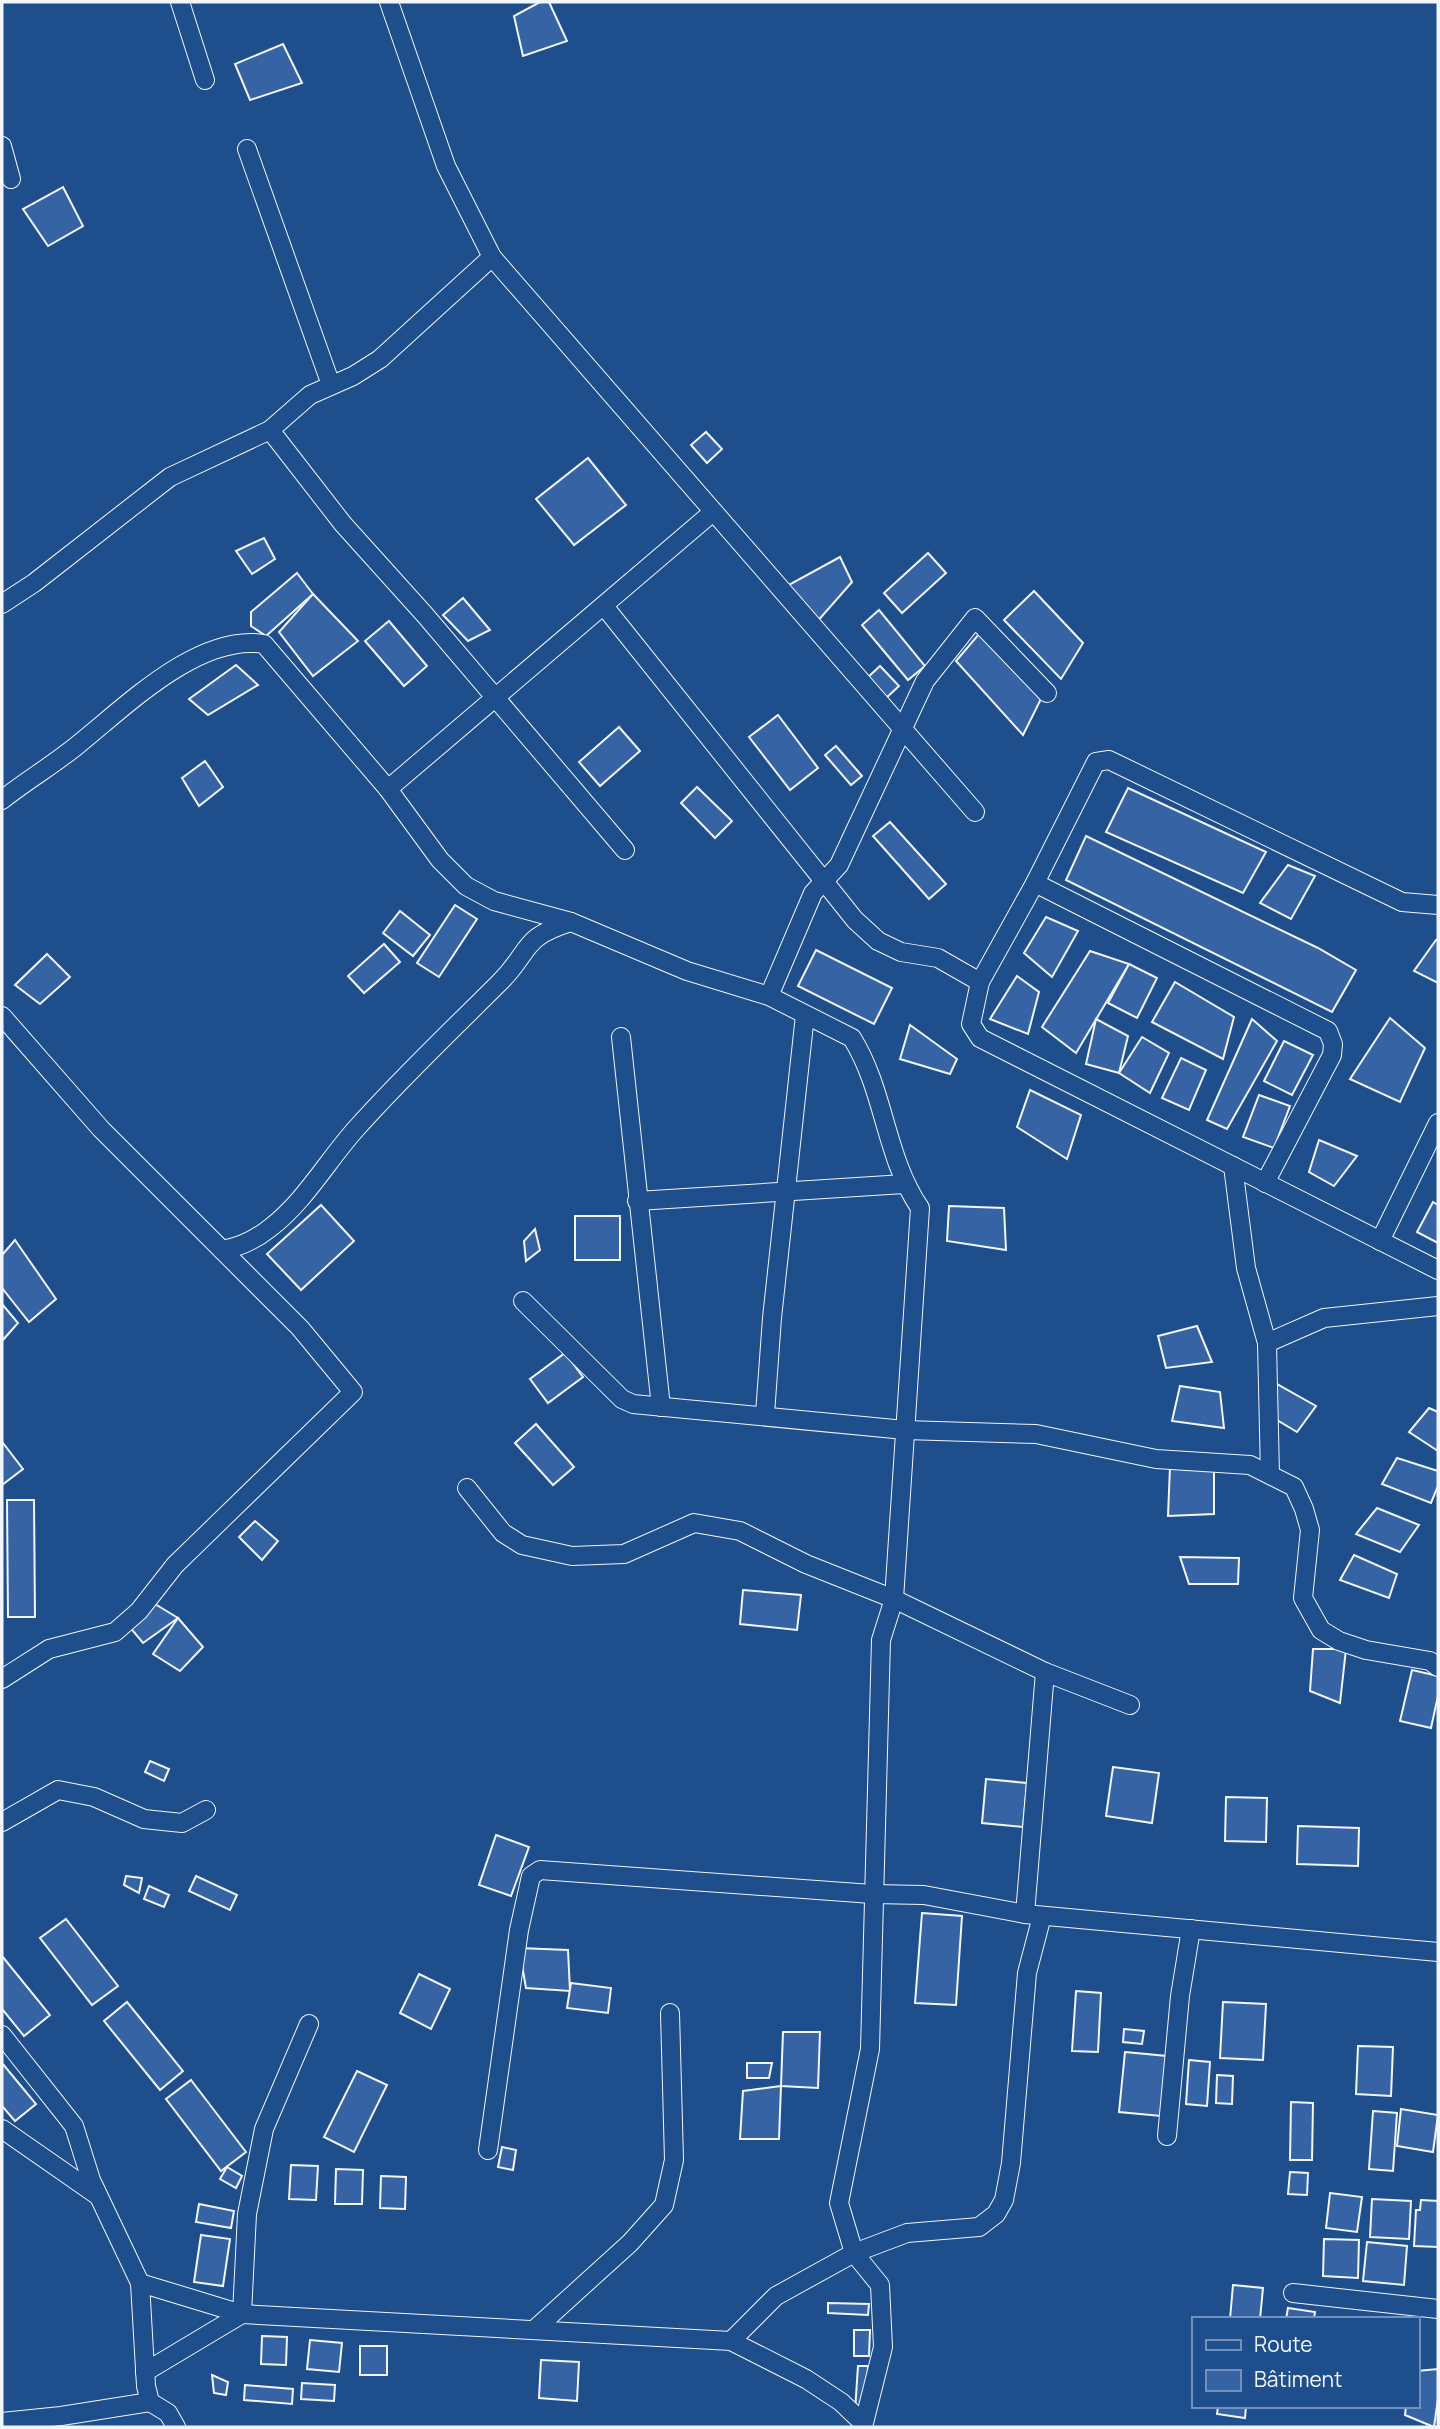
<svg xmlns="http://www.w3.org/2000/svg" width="1440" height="2429" viewBox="0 0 1440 2429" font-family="Manrope,sans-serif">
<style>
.building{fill:#3563a3;stroke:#f2f6ff;stroke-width:2}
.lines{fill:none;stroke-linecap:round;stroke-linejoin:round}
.minor-casing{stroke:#f2f6ff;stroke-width:20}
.minor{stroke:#1f4e8c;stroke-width:18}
</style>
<rect width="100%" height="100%" fill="#1f4e8c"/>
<g class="building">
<path d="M540 2H549L567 41 523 56 514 16Z"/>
<path d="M283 44 302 83 250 100 235 64Z"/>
<path d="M63 187 83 226 48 246 23 209Z"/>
<path d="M706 432 722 449 707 463 691 445Z"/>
<path d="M588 458 626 505 574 545 536 499Z"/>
<path d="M264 538 275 559 252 574 236 551Z"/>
<path d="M928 553 946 573 902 613 884 593Z"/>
<path d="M840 557 852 582 816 623 785 587Z"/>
<path d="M297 573 313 594 266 636 251 626V612Z"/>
<path d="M1034 591 1083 643 1061 679 1004 620Z"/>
<path d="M313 594 358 641 313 676 279 632Z"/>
<path d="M463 598 490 630 468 641 443 615Z"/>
<path d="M879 610 925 666 908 680 862 625Z"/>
<path d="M389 621 427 666 404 686 365 641Z"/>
<path d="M979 634 1041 699 1023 735 956 661Z"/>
<path d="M236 665 258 685 208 715 189 699Z"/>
<path d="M880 666 899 686 885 699 866 679Z"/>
<path d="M778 715 818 768 790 790 749 737Z"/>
<path d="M619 727 640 751 600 786 579 762Z"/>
<path d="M836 746 862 776 851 785 825 755Z"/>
<path d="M205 761 223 787 199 806 182 778Z"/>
<path d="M697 787 732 821 715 838 681 803Z"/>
<path d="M1128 788 1266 852 1243 893 1106 832Z"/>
<path d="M890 822 946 884 929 899 873 836Z"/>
<path d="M1086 836 1318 948 1356 970 1332 1012 1066 880Z"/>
<path d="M1288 865 1315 876 1291 919 1260 903Z"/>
<path d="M455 905 477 919 439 977 417 963Z"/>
<path d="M400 911 430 935 413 956 383 933Z"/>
<path d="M1046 917 1078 931 1052 977 1024 953Z"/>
<path d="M1436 940H1438V983L1414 971Z"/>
<path d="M384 944 400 962 364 993 348 976Z"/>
<path d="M816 950 892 988 874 1024 798 986Z"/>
<path d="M1090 951 1129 964 1076 1053 1042 1027Z"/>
<path d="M47 954 70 977 40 1004 15 985Z"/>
<path d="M1129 964 1157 978 1137 1018 1108 1003Z"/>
<path d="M1017 976 1039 992 1028 1034 990 1019Z"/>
<path d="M1175 982 1234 1017 1223 1059 1152 1022Z"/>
<path d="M1390 1018 1425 1048 1400 1102 1350 1079Z"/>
<path d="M1096 1019 1128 1036 1119 1073 1086 1064Z"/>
<path d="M1252 1019 1277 1041 1227 1129 1207 1120Z"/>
<path d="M910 1025 957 1059 950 1074 900 1059Z"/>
<path d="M1142 1037 1169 1053 1150 1093 1119 1073Z"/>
<path d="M1284 1041 1313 1055 1292 1095 1264 1081Z"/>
<path d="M1181 1058 1206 1070 1189 1110 1162 1098Z"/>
<path d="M1030 1090 1081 1115 1067 1159 1017 1127Z"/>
<path d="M1259 1095 1290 1106 1274 1148 1243 1137Z"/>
<path d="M1319 1140 1357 1156 1334 1186 1309 1172Z"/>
<path d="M1433 1202 1438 1205V1243L1417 1232Z"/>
<path d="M321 1205 354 1241 301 1290 267 1254Z"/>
<path d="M949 1206 1004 1208 1006 1250 947 1241Z"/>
<rect x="575" y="1216" width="45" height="44"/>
<path d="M535 1229 540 1250 526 1261 524 1241Z"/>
<path d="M15 1240 56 1299 29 1322 2 1288V1255Z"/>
<path d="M2 1304 18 1323 2 1341Z"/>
<path d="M1197 1326 1212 1362 1166 1368 1158 1336Z"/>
<path d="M565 1353 583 1377 548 1403 530 1379Z"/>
<path d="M1270 1380 1316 1406 1297 1432 1262 1411Z"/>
<path d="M1180 1386 1220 1392 1224 1428 1172 1421Z"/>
<path d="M1429 1408 1438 1412V1451L1409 1432Z"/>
<path d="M536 1424 574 1467 553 1485 515 1443Z"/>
<path d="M3 1443 23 1469 2 1485V1444Z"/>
<path d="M1397 1458 1438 1471V1486L1431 1503 1382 1484Z"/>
<path d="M1170 1467 1214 1469V1514L1168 1516Z"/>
<path d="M7 1500H34L35 1617H8Z"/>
<path d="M1377 1508 1419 1525 1400 1552 1356 1534Z"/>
<path d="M255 1521 278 1541 262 1560 239 1537Z"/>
<path d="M1354 1555 1397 1574 1389 1598 1340 1580Z"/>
<path d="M1180 1557 1239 1558 1238 1584H1189Z"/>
<path d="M743 1590 801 1595 797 1630 740 1624Z"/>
<path d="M155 1604 178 1618 143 1643 128 1625Z"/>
<path d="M178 1618 203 1647 180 1671 153 1654Z"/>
<path d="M1313 1649H1346L1340 1703 1310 1691Z"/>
<path d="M1412 1670 1438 1676V1696L1431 1728 1400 1721Z"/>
<path d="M150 1761 169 1769 164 1781 145 1772Z"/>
<path d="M1113 1767 1159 1773 1152 1823 1106 1816Z"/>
<path d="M986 1779 1027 1783 1023 1827 982 1823Z"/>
<path d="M1226 1797 1267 1798 1266 1842 1225 1841Z"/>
<path d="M1298 1826 1359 1828 1358 1866 1297 1864Z"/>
<path d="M496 1835 529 1847 511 1896 479 1885Z"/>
<path d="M126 1876 142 1878 139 1893 124 1885Z"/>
<path d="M196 1876 237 1895 230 1910 189 1891Z"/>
<path d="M149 1886 169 1895 164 1907 144 1899Z"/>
<path d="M922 1913 962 1916 956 2005 915 2003Z"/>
<path d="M66 1919 118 1986 92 2005 40 1938Z"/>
<path d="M519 1948 568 1950 570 1991 526 1988Z"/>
<path d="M2 1956 50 2015 24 2036 2 2009Z"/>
<path d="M419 1974 450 1989 431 2029 400 2013Z"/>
<path d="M571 1983 611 1988 608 2013 567 2008Z"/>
<path d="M1076 1991 1101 1993 1098 2052 1072 2051Z"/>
<path d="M127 2002 183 2071 160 2090 104 2021Z"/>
<path d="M1223 2002 1266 2004 1263 2060 1220 2058Z"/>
<path d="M1124 2029 1144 2031 1142 2044 1123 2042Z"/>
<path d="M783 2032H820L818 2088 781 2086Z"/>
<path d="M1358 2046 1393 2047 1391 2096 1356 2094Z"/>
<path d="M1125 2052 1167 2056 1161 2116 1119 2112Z"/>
<path d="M1189 2060 1210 2062 1207 2106 1186 2104Z"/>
<path d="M2 2063 36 2104 15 2121 2 2106Z"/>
<path d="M747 2063H772L769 2078H747Z"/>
<path d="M357 2071 387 2085 354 2152 324 2137Z"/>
<path d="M1217 2075 1233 2076 1232 2104 1216 2103Z"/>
<path d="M191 2080 246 2152 221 2171 166 2099Z"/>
<path d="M781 2086 779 2139H740L743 2091Z"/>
<path d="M1291 2102 1313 2103 1312 2160H1290Z"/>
<path d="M1401 2109 1438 2115 1433 2152 1397 2146Z"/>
<path d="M1373 2111 1397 2113 1393 2171 1369 2169Z"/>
<path d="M502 2147 516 2150 513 2170 498 2167Z"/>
<path d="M291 2165 318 2166 316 2200 289 2199Z"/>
<path d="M227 2167 242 2176 236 2188 220 2179Z"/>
<path d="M336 2169 363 2170 362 2204H335Z"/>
<path d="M1290 2172 1308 2173 1307 2195 1288 2194Z"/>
<path d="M381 2176 406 2177 405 2209 380 2208Z"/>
<path d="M1330 2193 1362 2197 1357 2232 1326 2228Z"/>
<path d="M1372 2199 1411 2201 1409 2239 1370 2237Z"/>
<path d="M1421 2200 1438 2201V2247L1414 2246 1416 2210H1420Z"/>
<path d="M199 2204 234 2211 231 2228 196 2222Z"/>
<path d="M201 2235 230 2239 223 2286 194 2282Z"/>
<path d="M1324 2239 1359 2240 1358 2278 1323 2276Z"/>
<path d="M1367 2242 1407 2246 1404 2285 1363 2281Z"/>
<path d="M1233 2285 1263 2288 1260 2319H1230Z"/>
<path d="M828 2303 869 2304 868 2315 828 2313Z"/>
<path d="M1288 2308 1315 2312 1314 2319H1286Z"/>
<path d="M854 2330H870L869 2356H854Z"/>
<path d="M262 2336 287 2337 286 2365 261 2364Z"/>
<path d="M310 2340 342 2343 339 2372 307 2369Z"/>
<rect x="360" y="2346" width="27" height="29"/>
<path d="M541 2360 579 2362 577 2401 539 2398Z"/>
<path d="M858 2366H868L866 2412 855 2411Z"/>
<path d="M1438 2369V2399L1434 2427 1405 2415 1406 2406H1417V2371Z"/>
<path d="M212 2375 228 2382 226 2395 214 2393Z"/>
<path d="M302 2383 335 2385 334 2401 301 2399Z"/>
<path d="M245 2385 293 2389 292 2404 244 2400Z"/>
<path d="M1218 2406H1246L1245 2418 1217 2414Z"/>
</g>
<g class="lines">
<defs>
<g id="minor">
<path d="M180 2 205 80"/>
<path d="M389 2 446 166 492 257 975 812"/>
<path d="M2 146 11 179"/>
<path d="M247 149 331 385"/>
<path d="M270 430 343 524 425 615 625 850"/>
<path d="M2 604 34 583 170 477 270 430 310 395 353 376 380 359 492 257"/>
<path d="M604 606 855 920 878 941 901 952 938 958 980 982"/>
<path d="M388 789 713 512"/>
<path d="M2 800C27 780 55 764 80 743 126 706 199 633 264 644L388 789 440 860 466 886 494 901 571 922 687 971 769 996 852 1038C885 1091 885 1157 920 1208L894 1599 881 1640 870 2049 839 2203 854 2253 880 2285 883 2347 863 2427"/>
<path d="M1035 883 1328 1031 1333 1044 1332 1055 1265 1183"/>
<path d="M1438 905 1402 902 1109 760 1096 762 1035 883 980 982 971 1024 980 1038 1438 1270"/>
<path d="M769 996 813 893 839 865 925 681 975 618 1047 693"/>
<path d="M2 1016 101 1129 300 1328 353 1392 175 1565 139 1611 115 1632 49 1649 2 1679"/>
<path d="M621 1037 661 1407"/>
<path d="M1233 1166 1246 1268 1267 1343 1270 1475"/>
<path d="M637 1201 904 1184"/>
<path d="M1380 1241 1438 1123"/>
<path d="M222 1250C241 1247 255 1240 270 1228 304 1202 326 1163 354 1131 400 1079 451 1031 500 982 532 950 520 938 571 922"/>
<path d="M523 1301 622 1399 633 1404 905 1430 1036 1434 1156 1459 1250 1465 1294 1487 1304 1509 1310 1530 1303 1598 1321 1630 1339 1641 1366 1650 1430 1661 1438 1667"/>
<path d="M1267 1343 1324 1318 1438 1306"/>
<path d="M765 1414 772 1318 805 1015"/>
<path d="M467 1488 503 1533 522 1545 572 1556 624 1554 694 1523 740 1531 806 1564 894 1599 1045 1672 1130 1705"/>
<path d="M2 1822 58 1790 94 1797 144 1819 182 1823 206 1810"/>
<path d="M1025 1914 1045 1672"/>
<path d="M2 2035 74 2126 91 2180 140 2283 146 2386 150 2402 168 2413 176 2427"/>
<path d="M2 2129 97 2195"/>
<path d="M1167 2136 1180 1996 1191 1929"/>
<path d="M488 2150 519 1930 531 1876 540 1870 872 1894 924 1895 1025 1914 1438 1952"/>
<path d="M140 2283 242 2314 731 2341 806 2379 841 2402 863 2423"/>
<path d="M1293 2293 1438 2309"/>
<path d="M534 2330 630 2243 664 2205 674 2160 670 2013"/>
<path d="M731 2341 776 2296 854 2253 907 2233 979 2227 996 2214 1004 2200 1011 2163 1027 1973 1042 1916"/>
<path d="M145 2372 242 2314 247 2214 264 2129 309 2024"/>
<path d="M2 2422 61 2416 150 2402"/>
</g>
</defs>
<use href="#minor" class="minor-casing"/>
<use href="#minor" class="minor"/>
</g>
<rect width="1440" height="2429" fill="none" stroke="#f2f6ff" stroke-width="7"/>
<rect x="1192" y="2317" width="228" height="91" fill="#1f4e8c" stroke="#7391ba" stroke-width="2"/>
<rect x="1206" y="2340" width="35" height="10" fill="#1f4e8c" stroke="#7391ba" stroke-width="2"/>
<text x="1254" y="2352" font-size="21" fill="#f2f6ff">Route</text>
<rect x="1206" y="2370" width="35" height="21" fill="#3563a3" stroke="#7391ba" stroke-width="2"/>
<text x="1254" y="2387" font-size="21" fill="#f2f6ff">Bâtiment</text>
</svg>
